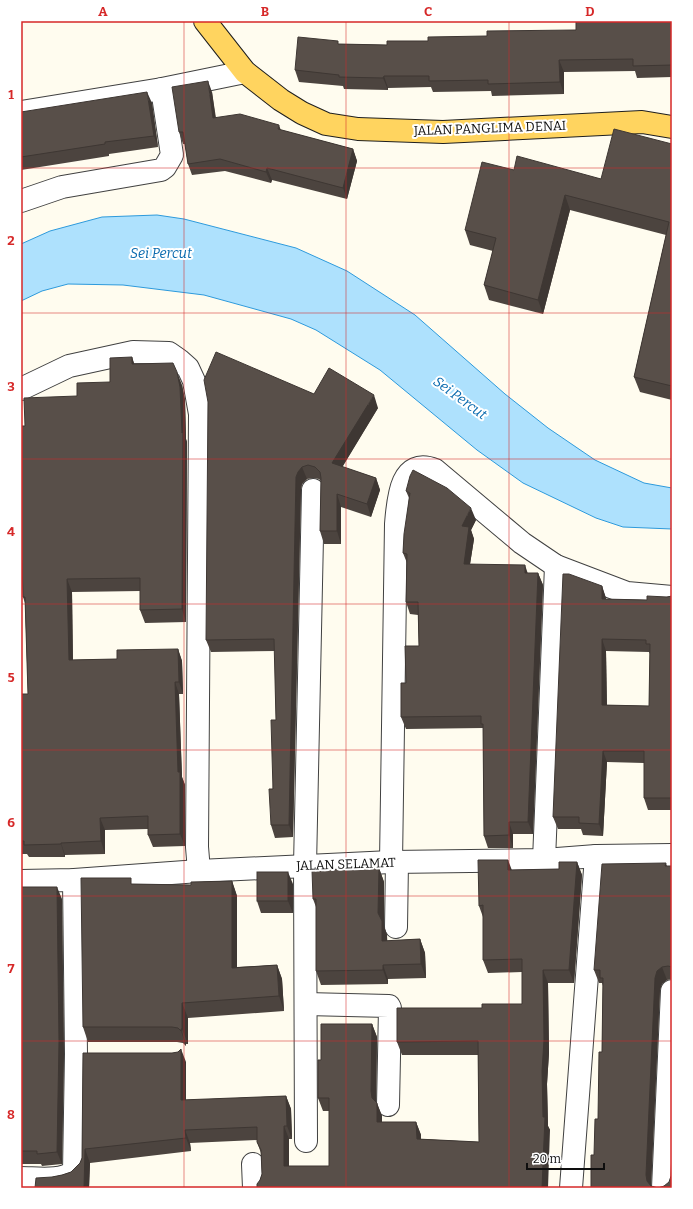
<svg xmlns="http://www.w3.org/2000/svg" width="693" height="1209" viewBox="0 0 693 1209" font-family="Bitter,serif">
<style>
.water{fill:#aee1fd;stroke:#2d9adc}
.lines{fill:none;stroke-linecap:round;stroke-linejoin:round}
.minor-casing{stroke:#414141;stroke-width:24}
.major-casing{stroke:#1f1f1f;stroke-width:24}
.minor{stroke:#fff;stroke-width:22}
.major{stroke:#ffd45f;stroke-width:22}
.wall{fill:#4c443f;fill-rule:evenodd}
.shaded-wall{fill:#3e3733}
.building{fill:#584f49;stroke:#3e3733;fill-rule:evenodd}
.grid{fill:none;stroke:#d62828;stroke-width:1;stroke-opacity:0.55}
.labels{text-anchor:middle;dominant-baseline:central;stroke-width:4;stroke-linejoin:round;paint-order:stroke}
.street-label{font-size:13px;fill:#0e0e0e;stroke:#fff}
.water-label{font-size:14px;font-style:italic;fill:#096aae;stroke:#fff}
.neatline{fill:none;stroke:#d62828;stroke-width:1.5}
.grid-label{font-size:13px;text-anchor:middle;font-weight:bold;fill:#d62828}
</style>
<rect width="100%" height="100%" fill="#fffcef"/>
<path class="water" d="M157 215 184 219 296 248 347 271 415 315 505 394 548 428 595 460 644 483 672 488V529L623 527 596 518 523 483 477 450 380 370 316 330 291 319 204 295 123 285 68 284 42 291 21 301V244L50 231 102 217Z"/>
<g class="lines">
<defs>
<g id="minor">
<path d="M21 112 162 89 245 72"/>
<path d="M21 201 62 187 161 170 165 167 172 155 162 89"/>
<path d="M21 389 69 366 133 352 169 353 179 360 188 368 194 381 200 414 197 847 199 871"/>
<path d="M544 860 556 566"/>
<path d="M391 862 396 524C398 501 400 456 435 470L522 543 556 566 627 593 672 597"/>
<path d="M21 881 74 880 199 871 391 862 544 860 596 856 672 855"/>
<path d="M396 927 397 862"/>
<path d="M306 1004 389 1006 390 1008 388 1105"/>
<path d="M306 1141 305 866 313 490"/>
<path d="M253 1164 254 1188"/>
<path d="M21 1178C37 1178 62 1182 74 1171L76 1054 74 880"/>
<path d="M571 1188 596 856"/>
<path d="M663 1188 672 991"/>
</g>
<path id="major" d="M205 21 245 72 281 100 302 113 326 124 358 129 443 132 642 122 672 127"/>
</defs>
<use href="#minor" class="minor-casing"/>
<use href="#major" class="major-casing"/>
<use href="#minor" class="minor"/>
<use href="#major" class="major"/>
</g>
<g class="wall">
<path d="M672 21V77L637 78 635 71 564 72V94L492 96 491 91 433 92 431 87 388 88V90L344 89 343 86 299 82 295 70 339 44 387 45 428 41 576 30Z"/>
<path d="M212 92 216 118 281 130 353 149 357 161 347 199 272 180 271 183 225 171 192 175 188 164 185 144H183L179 132Z"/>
<path d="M152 103 158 147 109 154V156L21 170V112Z"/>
<path d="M672 144V400L640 392 634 377 666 235 570 210 543 314 489 300 484 285 493 251 470 245 465 230 514 170 601 179Z"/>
<path d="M132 357 134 364 182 385 185 400 186 439 187 442 186 622 145 623 140 610V591L72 592 73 660 117 659 178 649 182 661 183 694H179L182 777 185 785V846L153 847 148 835V829L105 830V854L65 855V857H29L27 854H21V694H28L25 603 23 597 22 572H21V426H25L77 396 110 382Z"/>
<path d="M314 394 378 408 342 467 376 478 380 490 371 517 341 507V544H324L320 531 321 481 319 479 313 478 307 479 302 484 301 489 293 837 275 838 271 825 276 720 275 651 211 652 206 640Z"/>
<path d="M406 491 476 520 471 530 474 539 470 564 528 573H538L543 585 533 834H513V848H488L484 836 483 728 406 729 401 717 406 683 419 646 418 615 410 614 406 602 407 563 403 553 409 498Z"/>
<path d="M602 586 606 599 647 600 672 596V810H648L644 798V763L607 762 603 836 583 835 581 829H558L553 817ZM606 651 649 652 650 654 649 706 607 705Z"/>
<path d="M577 862 582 875 574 983H548L549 1053 547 1084 548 1126 550 1130 260 1180 262 1174 261 1153 257 1142V1140L190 1143 191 1151 90 1163 89 1188 52 1177 62 1175 71 1172 80 1163 82 1158 83 1053 186 1062V1100L286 1096 291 1109 292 1139H289V1166H329V1111H323L318 1098 321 1060 372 1024 377 1037 376 1101 382 1116V1122H416L421 1135V1139L479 1142 478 1055H402L397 1042 482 1008 522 1004V972L488 973 483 960V917L479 906 512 870 559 869Z"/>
<path d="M666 863 667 866H672V979L667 980 662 984 660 990 651 1185V1186L658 1188H672H591L598 1119 602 1052 603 986 602 983H599L594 970Z"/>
<path d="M379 868 384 882V926L387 935V941L420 939 425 953 426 978 388 979V984L321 985 316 971V907L313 899Z"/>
<path d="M232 881 237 896V967L277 965 282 979 284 1011 188 1018V1044H186V1046L183 1043 177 1042H88L83 1027 133 884 191 885Z"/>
<path d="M293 884V913H261L257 901Z"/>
<path d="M21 887 62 899 64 1054 62 1164 42 1166 41 1164H21Z"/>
</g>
<g class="shaded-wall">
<path d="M559 60 564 72V94L560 82Z"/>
<path d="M384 76 388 88V90L383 78Z"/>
<path d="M208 81 212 92 217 130 213 118Z"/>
<path d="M147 92 152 103 158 147 154 136Z"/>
<path d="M279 125 283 136 278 129Z"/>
<path d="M353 149 357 161 347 199 343 188Z"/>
<path d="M267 168 272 180 271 183 266 172Z"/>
<path d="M565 195 570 210 543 314 538 300Z"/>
<path d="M132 357 136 369 132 364Z"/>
<path d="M177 372 182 385 185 400 186 439 187 442 186 622 182 609V433Z"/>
<path d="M374 395 378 408 337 476 332 463Z"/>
<path d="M302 467 307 479 302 484 301 489 293 837 289 825 296 477 298 472Z"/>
<path d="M376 478 380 490 371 517 367 504Z"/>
<path d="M337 494 341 507V544L337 531Z"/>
<path d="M471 508 476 520 471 530 474 539 468 577 464 564 462 526Z"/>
<path d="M525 565 529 577 525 573Z"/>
<path d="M538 573 543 585 533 834 528 822Z"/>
<path d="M67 579 72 592 73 672 69 660Z"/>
<path d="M602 586 606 598V611L602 599Z"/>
<path d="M602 639 606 651 607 717 602 705Z"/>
<path d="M178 649 182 661 183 694 179 682Z"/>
<path d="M175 682 179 694 182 777 185 785V846L180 834Z"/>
<path d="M603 751 607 762 603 836 599 824Z"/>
<path d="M100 818 105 830V854L101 841Z"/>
<path d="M509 822 513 834V848L509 835Z"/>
<path d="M61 843 65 855V857L61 844Z"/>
<path d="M508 860 513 873 508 870Z"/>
<path d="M577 862 582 875 574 983 569 970Z"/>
<path d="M379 868 384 882V926L387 935 388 955 382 941 378 913Z"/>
<path d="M288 872 293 884V913L288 901Z"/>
<path d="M232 881 237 896V982L232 968Z"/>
<path d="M57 887 62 899 64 1054 62 1164 57 1152Z"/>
<path d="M420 939 425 953 426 978 421 964Z"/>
<path d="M277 965 282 979 284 1011 279 996Z"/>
<path d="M383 965 388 979V984L383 970Z"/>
<path d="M662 967 667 980 662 984 660 990 651 1188 647 1181 646 1175 655 978 657 971Z"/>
<path d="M543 970 548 983 549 1053 547 1084 548 1126 550 1130 548 1188H542V1071Z"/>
<path d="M182 1003 188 1018V1044L182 1029Z"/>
<path d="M372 1024 377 1037 376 1105 377 1103 382 1116V1135L377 1122 371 1091Z"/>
<path d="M181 1029 186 1044V1046L181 1031Z"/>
<path d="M181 1049 186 1062V1114L181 1100Z"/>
<path d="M286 1096 291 1109 292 1139 287 1126Z"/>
<path d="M416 1122 421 1135V1153L417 1139Z"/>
<path d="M284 1126 289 1139V1180L284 1166Z"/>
<path d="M185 1130 190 1143 191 1151 186 1138Z"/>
<path d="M85 1149 90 1163 89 1188H84Z"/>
</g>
<g class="building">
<path d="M576 21H672V65L633 66V59L559 60 560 82 488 84V80L429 81V76H384L383 78 339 77V75L295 70 298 37 338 41V44L387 45V41H428V37L487 36V31L576 30Z"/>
<path d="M208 81 213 118 240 114 279 125 278 129 353 149 343 188 267 168 266 172 220 159 188 164 183 132H179L172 87Z"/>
<path d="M147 92 154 136 105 142V144L21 157V112Z"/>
<path d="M614 129 672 144V386L634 377 669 222 565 195 538 300 484 285 496 238 465 230 482 162 514 170 517 156 601 179Z"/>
<path d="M216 352 314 394 329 368 374 395 332 463 376 478 367 504 337 494V531H320L321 478 320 472 315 467 308 465 302 467 298 472 296 477 289 825H271L269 789H273L271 720H276L274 639 206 640 208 402 204 380Z"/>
<path d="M132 357V364L173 363 177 372 180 387 182 433 183 430 182 609 140 610V578L67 579 69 660 117 659V650L178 649 179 682H175L178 772H180V834L148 835V816L100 818 101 841 61 843V844L24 845V841H21V694H28L25 597H23L22 560H21V426H25L24 398 77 396V383L110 382V358Z"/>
<path d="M413 470 447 488 471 508 462 526 469 527 464 564 525 565V573H538L528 822H509V835L484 836 483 724H481V716L401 717V683H406L405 646H419L418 602H406L407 554 403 553 404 534 410 493 406 491 410 476Z"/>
<path d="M563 574H569L602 586V599L647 600V596L667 597 672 596V798H644V751H603L599 824 579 823V817H553ZM602 639 646 640V644H650L649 706 602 705Z"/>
<path d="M478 860H508V870L559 869V862H577L569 970H543L544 1040 542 1071 543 1117H545L542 1188H257V1184L260 1180 262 1174 261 1150 257 1142V1127L185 1130 186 1138 85 1149 84 1188H35L36 1178 52 1177 62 1175 71 1172 80 1163 82 1158 83 1053H172L178 1052 181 1049V1100L286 1096 287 1126H284V1166H329V1098H318V1060H321V1024H372L371 1091 372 1098 377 1103V1122H416L417 1139 479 1142 478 1041 397 1042V1008H482V1004H522V959L483 960V905L479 906Z"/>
<path d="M666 863 665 866H672V967L668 966 662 967 657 971 655 978 646 1175 647 1181 651 1186 658 1188 664 1186 669 1182 671 1176 672 1151V1188H591V1155H594L595 1119H598L599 1052H602L603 978H600V970H594L602 864Z"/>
<path d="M379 868 378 913 382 921V941L420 939 421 964 383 965V970L316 971V899H313L312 870Z"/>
<rect x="257" y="872" width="31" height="29"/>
<path d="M81 878H131V884L191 885V882L232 881V968L277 965 279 996 182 1003V1029H181V1031L178 1028 172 1027H83Z"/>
<path d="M21 887H57L59 1042 57 1152 37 1154V1151H21Z"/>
</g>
<path class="grid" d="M184 21V1188M346 21V1188M509 21V1188M21 168H672M21 313H672M21 459H672M21 604H672M21 750H672M21 896H672M21 1041H672"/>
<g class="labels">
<g class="street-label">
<text transform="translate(490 128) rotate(-2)">JALAN PANGLIMA DENAI</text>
<text transform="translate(346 864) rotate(-2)">JALAN SELAMAT</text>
</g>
<g class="water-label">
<text x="161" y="253">Sei Percut</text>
<text transform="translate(460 398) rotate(36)">Sei Percut</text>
</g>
</g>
<rect width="693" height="1209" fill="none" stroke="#ffffff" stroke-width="44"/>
<path d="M527 1163v6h77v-6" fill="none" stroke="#0e0e0e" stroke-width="2"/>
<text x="533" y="1163" font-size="12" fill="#0e0e0e" stroke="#ffffff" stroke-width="3" paint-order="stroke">20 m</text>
<rect x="22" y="22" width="649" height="1165" class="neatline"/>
<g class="grid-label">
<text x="103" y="16">A</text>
<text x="265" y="16">B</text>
<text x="428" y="16">C</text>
<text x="590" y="16">D</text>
<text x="11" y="99">1</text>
<text x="11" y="245">2</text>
<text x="11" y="391">3</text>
<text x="11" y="536">4</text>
<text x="11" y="682">5</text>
<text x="11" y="827">6</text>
<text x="11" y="973">7</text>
<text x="11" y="1119">8</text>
</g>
</svg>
